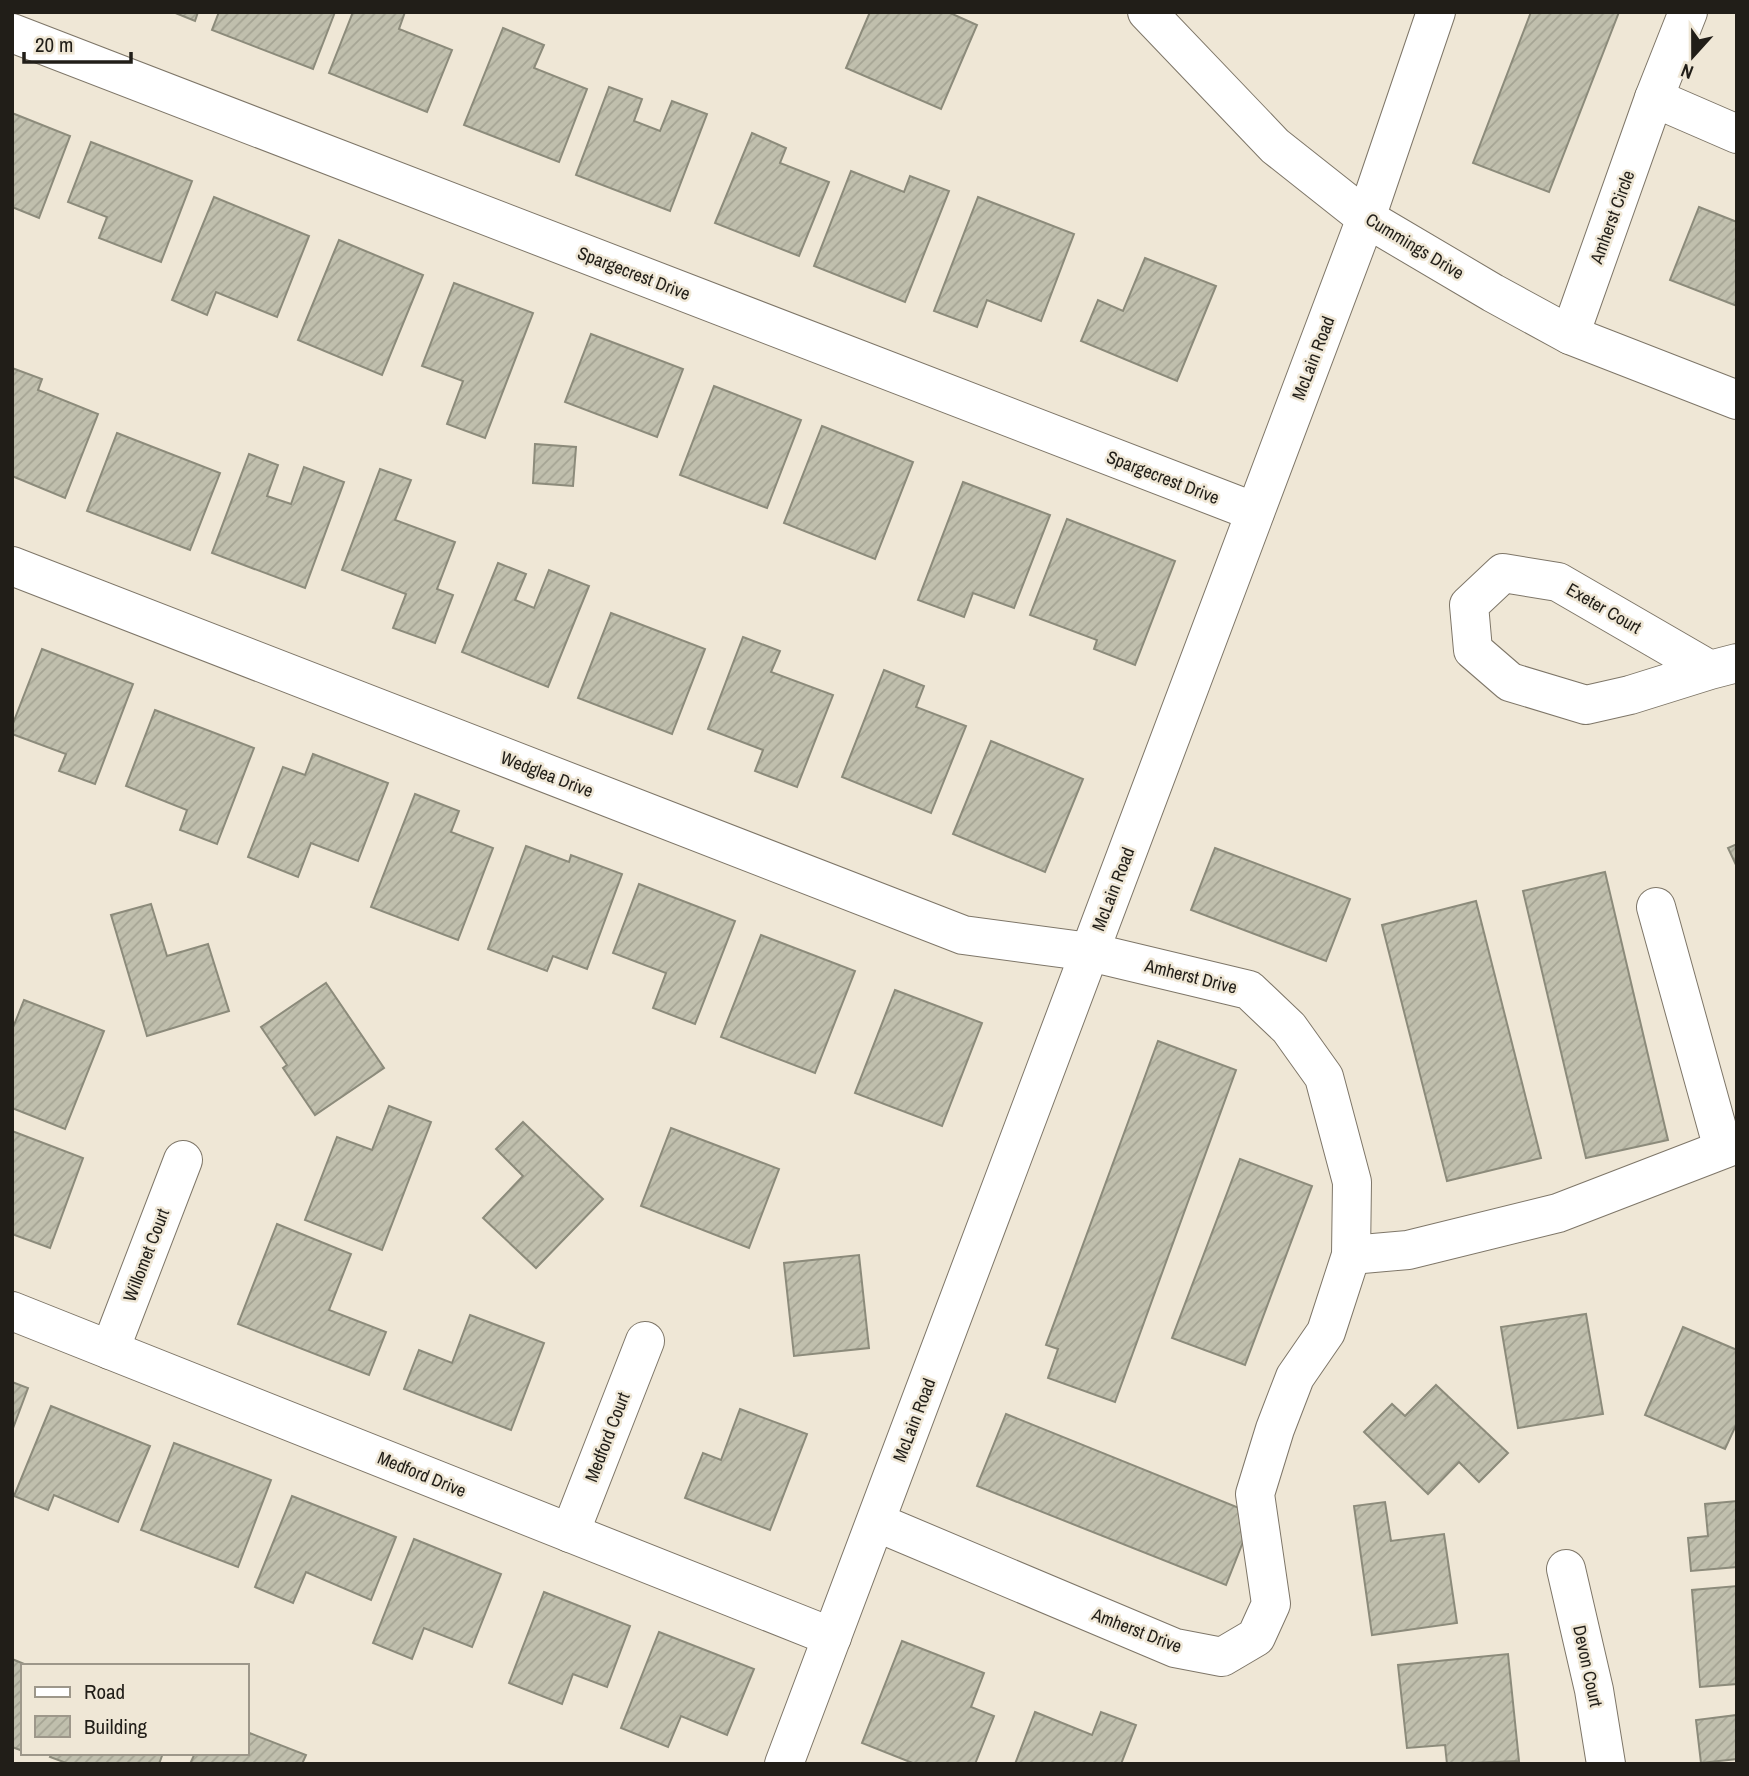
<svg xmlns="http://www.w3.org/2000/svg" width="1749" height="1776" viewBox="0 0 1749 1776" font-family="'Archivo Narrow',sans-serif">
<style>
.building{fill:url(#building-hatch);stroke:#8c8b7b;stroke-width:2}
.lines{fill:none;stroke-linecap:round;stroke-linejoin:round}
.minor-casing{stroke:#7e7668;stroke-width:40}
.minor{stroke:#fff;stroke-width:38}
.labels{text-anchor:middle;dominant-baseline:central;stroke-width:5;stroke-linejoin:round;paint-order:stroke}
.street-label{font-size:18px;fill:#211e18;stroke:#efe7d6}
</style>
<defs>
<pattern id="building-hatch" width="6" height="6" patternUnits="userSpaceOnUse" patternTransform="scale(1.75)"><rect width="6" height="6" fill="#c0bfad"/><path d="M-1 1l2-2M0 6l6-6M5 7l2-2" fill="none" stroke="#a5a494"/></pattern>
</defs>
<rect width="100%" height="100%" fill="#efe7d6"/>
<g class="building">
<path d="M173 12H198L195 21Z"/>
<path d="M219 12H335L313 69 212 30Z"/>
<path d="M353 12H405L399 29 452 50 427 112 329 73Z"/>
<path d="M870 12H948L977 25 941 109 846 68Z"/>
<path d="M1531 12H1619L1549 192 1473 163Z"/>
<path d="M503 28 544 45 534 68 587 89 559 162 464 125Z"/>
<path d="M609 87 642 99 634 121 660 131 672 101 707 114 670 211 576 175Z"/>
<path d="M12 113 70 136 39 218 12 207Z"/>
<path d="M752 133 786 148 780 163 829 182 799 256 715 223Z"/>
<path d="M91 142 192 181 161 262 99 238 107 217 68 202Z"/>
<path d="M851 171 904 192 910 176 949 191 905 302 814 266Z"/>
<path d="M214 197 309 236 277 317 216 292 207 315 172 300Z"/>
<path d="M978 197 1074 234 1041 321 987 300 977 327 934 311Z"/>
<path d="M1699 207 1737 222V306L1670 280Z"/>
<path d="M339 240 423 275 382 375 298 340Z"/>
<path d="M1145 258 1216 286 1177 381 1081 341 1098 300 1123 311Z"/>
<path d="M454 283 533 313 485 438 447 424 463 381 422 366Z"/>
<path d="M591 334 683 369 657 437 565 402Z"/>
<path d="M12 368 42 379 38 390 98 414 65 498 12 476Z"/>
<path d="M714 386 801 420 767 508 680 475Z"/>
<path d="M822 426 913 462 875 559 784 523Z"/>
<path d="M117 433 220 473 190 550 87 511Z"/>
<path d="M535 444 576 447 573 486 533 483Z"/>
<path d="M249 454 278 465 267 496 291 504 304 467 344 482 305 588 212 553Z"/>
<path d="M380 469 411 480 395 520 455 542 437 589 453 595 435 643 393 628 406 594 342 570Z"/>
<path d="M963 482 1050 515 1014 608 973 593 964 617 918 600Z"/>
<path d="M1067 519 1175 561 1135 665 1094 649 1097 640 1030 615Z"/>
<path d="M498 563 526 574 515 600 534 608 549 570 589 586 548 687 462 652Z"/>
<path d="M611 613 705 649 672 734 578 698Z"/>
<path d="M743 637 780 651 771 672 833 695 797 787 755 771 763 750 708 729Z"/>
<path d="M42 649 133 684 95 784 59 771 66 754 12 734V726Z"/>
<path d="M884 670 924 686 916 707 966 726 931 813 842 777Z"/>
<path d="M155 710 254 748 217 844 180 830 187 810 126 786Z"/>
<path d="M991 741 1083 779 1045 872 953 834Z"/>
<path d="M313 754 388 783 358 861 311 843 298 877 248 857 283 767 305 775Z"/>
<path d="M415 794 459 811 451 832 493 848 458 940 371 907Z"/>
<path d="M1737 844V867L1728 848Z"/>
<path d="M526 846 569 862 571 855 622 874 587 969 553 956 547 971 488 949Z"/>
<path d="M1215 848 1350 899 1326 961 1191 910Z"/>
<path d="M1605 872 1668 1140 1586 1158 1523 891Z"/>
<path d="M639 884 735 921 695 1024 653 1008 666 973 613 953Z"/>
<path d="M1476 901 1541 1158 1447 1181 1382 925Z"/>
<path d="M151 904 167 956 208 944 229 1011 147 1036 111 915Z"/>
<path d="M761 935 855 971 815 1073 721 1037Z"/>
<path d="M326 983 384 1068 315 1115 283 1068 287 1065 261 1027Z"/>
<path d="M895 990 982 1023 942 1126 855 1093Z"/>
<path d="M24 1000 104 1031 65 1129 12 1108V1030Z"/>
<path d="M1158 1041 1236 1070 1115 1402 1048 1378 1058 1349 1046 1345Z"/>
<path d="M389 1106 431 1122 382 1250 305 1220 337 1137 372 1150Z"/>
<path d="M523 1122 603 1199 536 1268 483 1218 523 1176 496 1149Z"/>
<path d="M671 1128 779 1169 749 1248 641 1206Z"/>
<path d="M12 1131 83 1158 50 1248 12 1234Z"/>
<path d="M1240 1159 1312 1186 1245 1365 1172 1338Z"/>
<path d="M277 1224 351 1254 329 1310 386 1332 369 1375 238 1324Z"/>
<path d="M859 1255 869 1348 794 1356 784 1263Z"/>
<path d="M1586 1314 1603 1414 1518 1428 1501 1327Z"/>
<path d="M470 1315 544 1343 511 1430 404 1389 419 1350 452 1363Z"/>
<path d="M1683 1327 1737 1350V1423L1725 1449 1645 1415Z"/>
<path d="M12 1382 28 1388 12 1431Z"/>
<path d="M1436 1385 1508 1453 1479 1482 1459 1462 1428 1494 1364 1432 1392 1404 1405 1416Z"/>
<path d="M51 1406 150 1446 118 1522 54 1495 48 1510 14 1496Z"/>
<path d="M740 1409 807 1434 770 1530 685 1498 703 1453 721 1460Z"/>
<path d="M1006 1414 1254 1514 1226 1585 977 1486Z"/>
<path d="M174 1443 271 1480 238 1567 141 1530Z"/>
<path d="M292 1496 396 1537 371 1600 306 1572 293 1603 255 1587Z"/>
<path d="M1737 1501V1567L1691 1571 1688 1538 1708 1536 1705 1504Z"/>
<path d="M1385 1502 1391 1541 1444 1534 1457 1623 1372 1635 1354 1506Z"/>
<path d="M414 1539 501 1574 472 1647 424 1628 412 1659 373 1643Z"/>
<path d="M1737 1586V1684L1700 1687 1692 1590Z"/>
<path d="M544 1592 630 1626 607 1687 573 1674 562 1704 509 1683Z"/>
<path d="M659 1632 754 1669 727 1735 681 1716 668 1747 621 1728Z"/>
<path d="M902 1641 984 1673 971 1707 994 1716 975 1764H915L862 1743Z"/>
<path d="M1508 1654 1519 1761 1447 1764 1445 1745 1407 1748 1398 1665Z"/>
<path d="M12 1659 29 1666H23V1751L12 1747Z"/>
<path d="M1035 1712 1092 1735 1101 1712 1136 1725 1121 1764H1015Z"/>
<path d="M1737 1715V1759L1701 1763 1696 1720Z"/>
<path d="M247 1732 306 1755 302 1764H190L195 1753H247Z"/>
<path d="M52 1753H163L159 1764H69L50 1757Z"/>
</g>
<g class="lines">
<defs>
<g id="minor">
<path d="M1147 12 1275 146 1366 218 1493 293 1570 335 1737 400"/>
<path d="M12 33 1255 512"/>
<path d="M1654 98 1737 134"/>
<path d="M1570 335 1654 98 1688 12"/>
<path d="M12 566 963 935 1090 952 1249 990 1289 1028 1324 1077 1352 1182 1351 1255 1326 1332 1295 1377 1275 1429 1255 1494 1271 1604 1256 1637 1222 1657 1175 1648 876 1522"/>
<path d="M1710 670 1630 695 1586 705 1510 682 1473 650 1469 605 1503 573 1558 582 1710 670 1737 663"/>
<path d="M1656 907 1723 1149"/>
<path d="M1351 1255 1408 1250 1558 1213 1737 1144"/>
<path d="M12 1311 832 1637"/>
<path d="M110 1350 183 1160"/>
<path d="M570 1533 645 1341"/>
<path d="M1566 1569 1594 1690 1606 1764"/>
<path d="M784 1764 1366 218 1436 12"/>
</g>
</defs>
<use href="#minor" class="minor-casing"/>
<use href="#minor" class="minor"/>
</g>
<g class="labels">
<g class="street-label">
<text transform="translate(1612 217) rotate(-70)">Amherst Circle</text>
<text transform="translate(1415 246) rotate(31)">Cummings Drive</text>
<text transform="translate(634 273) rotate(21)">Spargecrest Drive</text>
<text transform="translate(1313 358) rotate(-69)">McLain Road</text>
<text transform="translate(1163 477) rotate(21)">Spargecrest Drive</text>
<text transform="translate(1604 608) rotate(30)">Exeter Court</text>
<text transform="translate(547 774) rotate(21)">Wedglea Drive</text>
<text transform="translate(1113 889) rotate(-69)">McLain Road</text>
<text transform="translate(1191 976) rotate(14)">Amherst Drive</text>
<text transform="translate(146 1255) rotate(-69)">Willomet Court</text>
<text transform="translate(914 1420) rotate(-69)">McLain Road</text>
<text transform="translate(607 1437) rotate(-69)">Medford Court</text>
<text transform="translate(422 1474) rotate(22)">Medford Drive</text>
<text transform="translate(1137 1630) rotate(21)">Amherst Drive</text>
<text transform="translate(1588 1666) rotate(78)">Devon Court</text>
</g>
</g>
<rect width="1749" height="1776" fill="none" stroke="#211e18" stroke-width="28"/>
<rect x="21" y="1664" width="228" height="91" fill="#efe7d6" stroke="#9d978a" stroke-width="2"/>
<rect x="35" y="1687" width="35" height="10" fill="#ffffff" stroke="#9d978a" stroke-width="2"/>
<text x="84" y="1699" font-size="21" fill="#211e18">Road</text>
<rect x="35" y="1716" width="35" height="21" fill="url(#building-hatch)" stroke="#9d978a" stroke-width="2"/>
<text x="84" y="1734" font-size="21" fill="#211e18">Building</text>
<g transform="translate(1693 56) rotate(201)" stroke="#efe7d6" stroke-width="5" paint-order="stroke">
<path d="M0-5L12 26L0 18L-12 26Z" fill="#211e18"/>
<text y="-10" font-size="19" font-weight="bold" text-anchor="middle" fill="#211e18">N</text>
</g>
<path d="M24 52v10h107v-10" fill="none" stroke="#211e18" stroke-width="3.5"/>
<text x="35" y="52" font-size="21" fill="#211e18" stroke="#efe7d6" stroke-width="5" paint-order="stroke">20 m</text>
</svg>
